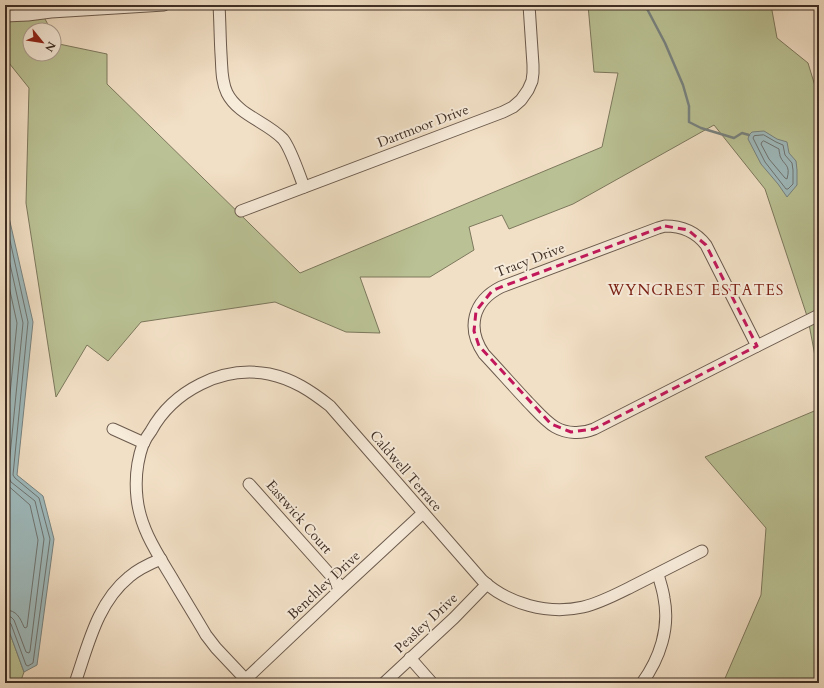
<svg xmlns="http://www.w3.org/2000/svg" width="824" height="688" viewBox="0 0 824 688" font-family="Cardo,serif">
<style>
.green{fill:#bac295;stroke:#7c785d}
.water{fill:#9fbbbe;stroke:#788381}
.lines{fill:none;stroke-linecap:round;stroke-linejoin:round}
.shore{stroke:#6e7472;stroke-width:1}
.stream{stroke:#788381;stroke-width:2.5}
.minor-casing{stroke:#6b5a4d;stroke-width:13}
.minor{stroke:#f7ebda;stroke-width:11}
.marked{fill:none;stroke:#c2185b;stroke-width:3;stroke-dasharray:8 5;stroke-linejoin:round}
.labels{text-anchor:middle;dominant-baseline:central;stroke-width:4;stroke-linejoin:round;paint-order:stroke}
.street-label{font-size:14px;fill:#3e2e25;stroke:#f7ebda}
.neighbourhood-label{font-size:15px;letter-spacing:1px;fill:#7a1f14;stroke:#f7ebda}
</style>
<rect width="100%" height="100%" fill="#f2e0c6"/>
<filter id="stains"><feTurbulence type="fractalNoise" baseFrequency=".005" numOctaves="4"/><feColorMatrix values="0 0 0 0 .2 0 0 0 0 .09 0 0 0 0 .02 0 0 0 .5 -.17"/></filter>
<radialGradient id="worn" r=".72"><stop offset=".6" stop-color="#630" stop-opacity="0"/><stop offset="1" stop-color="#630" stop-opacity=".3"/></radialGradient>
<g class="green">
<path d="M5 5H39V8L51 30H30V54H54V35L59 44 107 54V84L300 273 602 147 618 73 594 72 588 5H771L777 38 808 63 819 99V245L817 252 819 253V377L808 319 765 189 714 125 573 204 509 229 502 215 469 227 474 250 430 277H360L380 333 346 332 275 302 141 322 108 361 87 345 56 397 26 203 29 88 5 58Z"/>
<path d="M819 409V683H723L761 595 766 528 705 457Z"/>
<path d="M5 620 24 672 20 683H5Z"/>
</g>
<g class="water">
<path d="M764 131 777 139 787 142 789 153 796 161 797 170V185L787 197 778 184 761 164 748 139 749 135 752 132Z"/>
<path d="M5 200 33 322 17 475 43 496 54 539 37 665 24 672 5 620Z"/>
</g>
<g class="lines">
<g class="shore">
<path d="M764 135 776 142 783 145 785 155 792 163 793 170V184L788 189H786L765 162 753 138 754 136Z"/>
<path d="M764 141 779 149C779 152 780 154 780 156 784 166 791 164 787 179L785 178 769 159 761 144 762 142Z"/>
<path d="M5 218 28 322 13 475 15 478 39 498 50 539 33 663 28 666 26 665 11 624 8 621H5"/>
<path d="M5 241 23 323 8 476 11 482 35 501 44 539 30 651 29 653 26 652 14 620 11 617 5 616"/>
<path d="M5 268 17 323 5 445"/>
<path d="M5 483 30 505 38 540 27 627 25 628 24 627C20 618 17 610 5 610"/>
</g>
<path class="stream" d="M645 5 665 43 683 85 689 106V122L701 128 734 138 742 133 749 135"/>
<defs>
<g id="minor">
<path d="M219 5C220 21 220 38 221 54 222 67 221 81 227 93 238 115 267 122 283 139 291 149 299 174 304 187"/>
<path d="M5 16 28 15 51 12 164 5"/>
<path d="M241 211 503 112 513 107 521 100 528 90 532 81 533 73V65L529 5"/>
<path d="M665 226C682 226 696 232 706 245L757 346 594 429C582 434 567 434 555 427 545 421 536 410 528 402 513 386 499 370 484 354 466 328 473 301 501 287L658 228Z"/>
<path d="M757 346 819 315"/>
<path d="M113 429 144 443"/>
<path d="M249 484 342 588"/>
<path d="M410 658 432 683"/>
<path d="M246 679 342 588 410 525 423 513"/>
<path d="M75 683C88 646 97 603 129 577 138 569 149 564 161 559"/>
<path d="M249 683 216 648 206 635C195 616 183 597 172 578 157 553 140 528 137 498 135 480 137 461 143 444 145 440 148 435 151 431 173 391 222 365 269 374 293 379 311 391 330 406L482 580C508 604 548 615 583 607 600 603 615 595 631 587 655 575 678 563 702 551"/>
<path d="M384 683 454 618 487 584"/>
<path d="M642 683C660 658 670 628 664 598 663 590 660 582 658 574"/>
</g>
</defs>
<use href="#minor" class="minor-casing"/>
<use href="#minor" class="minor"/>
</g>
<path class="marked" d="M665 226 688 230 706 245 757 346 594 429 571 432 551 424 479 346 474 331 476 311 492 291 501 287Z"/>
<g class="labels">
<g class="street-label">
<text transform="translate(423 126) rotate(-21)">Dartmoor Drive</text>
<text transform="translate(530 260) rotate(-21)">Tracy Drive</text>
<text transform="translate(406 471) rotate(49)">Caldwell Terrace</text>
<text transform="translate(299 517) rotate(49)">Eastwick Court</text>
<text transform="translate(324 585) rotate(-43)">Benchley Drive</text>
<text transform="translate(426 623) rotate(-43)">Peasley Drive</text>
</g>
<g class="neighbourhood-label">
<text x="696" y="290">WYNCREST ESTATES</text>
</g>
</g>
<rect width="824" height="688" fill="none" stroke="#f2e0c6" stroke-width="20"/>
<rect x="6" y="6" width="812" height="676" fill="none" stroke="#3e2e25" stroke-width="2"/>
<rect x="10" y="10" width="804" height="668" fill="none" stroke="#3e2e25"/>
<g transform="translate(42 42) rotate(120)"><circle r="19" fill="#f7ebda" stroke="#ad9f92"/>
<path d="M0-3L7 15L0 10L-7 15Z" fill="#8f2418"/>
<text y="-6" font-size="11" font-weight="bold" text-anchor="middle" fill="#3e2e25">N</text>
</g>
<rect width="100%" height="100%" filter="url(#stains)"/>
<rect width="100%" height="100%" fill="url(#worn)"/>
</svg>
